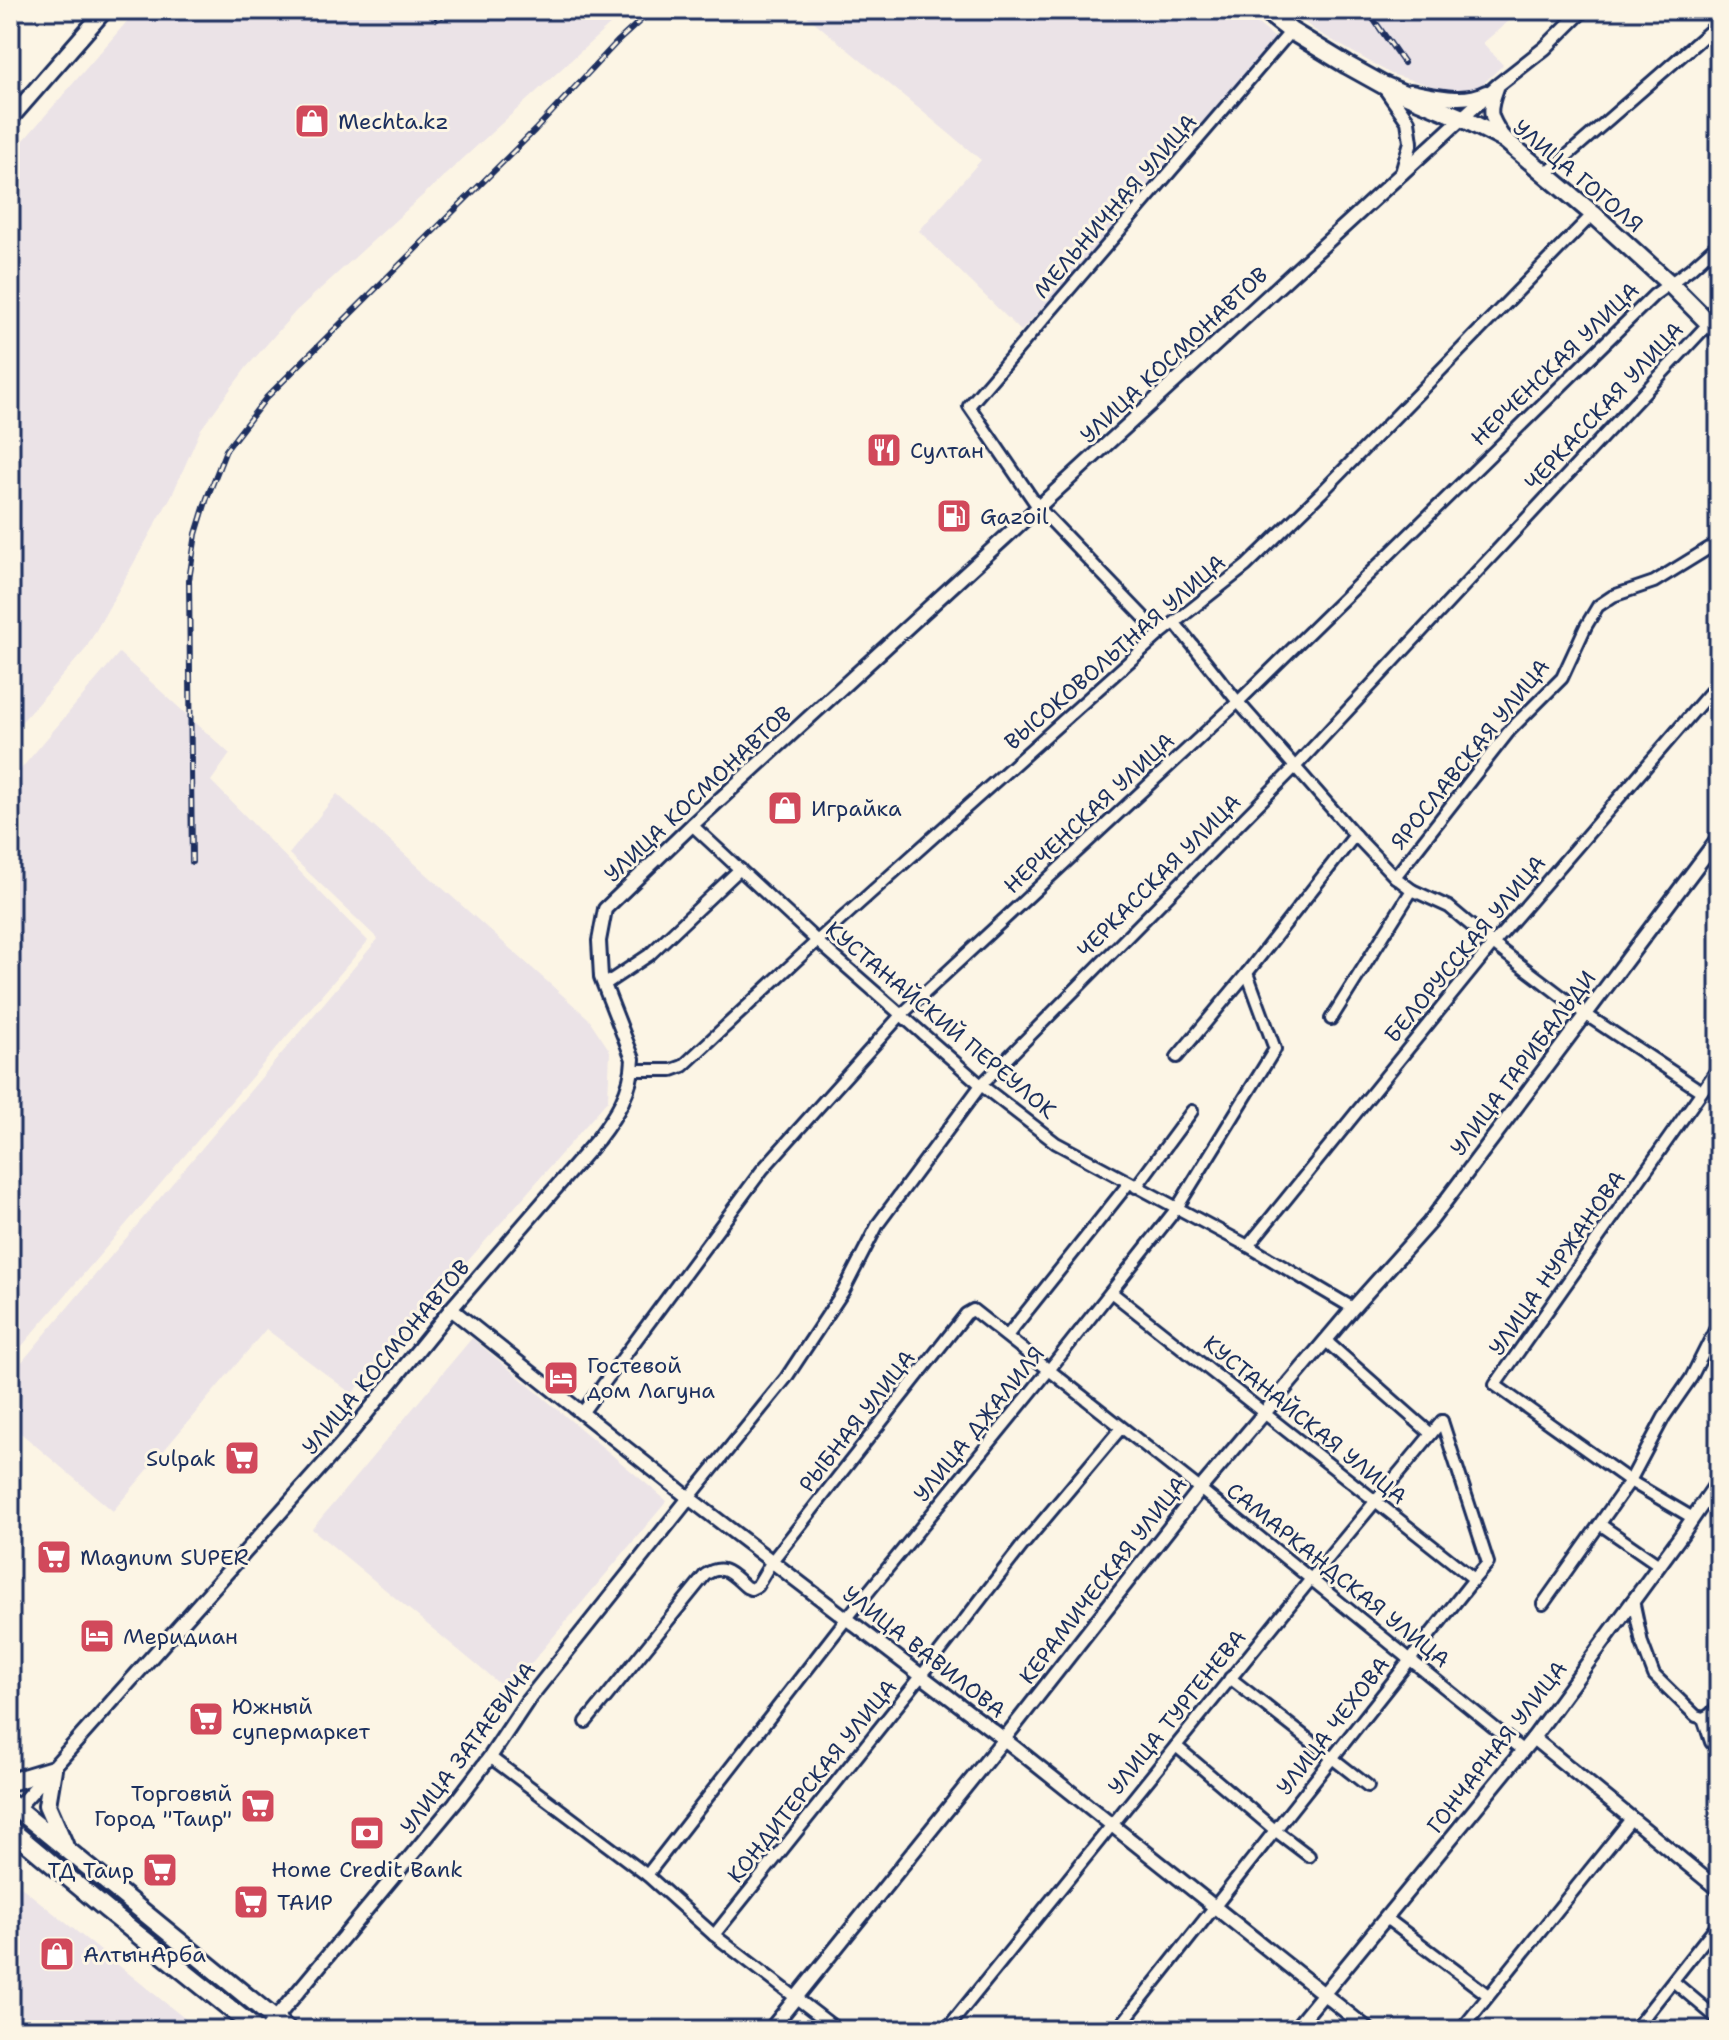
<svg xmlns="http://www.w3.org/2000/svg" width="1729" height="2040" viewBox="0 0 1729 2040" font-family="'Shantell Sans',sans-serif">
<style>
.built{fill:#ebe3e7}
.lines{fill:none;stroke-linecap:round;stroke-linejoin:round}
.minor-casing{stroke:#1b2f5e;stroke-width:16}
.tertiary-casing{stroke:#1b2f5e;stroke-width:18}
.secondary-casing{stroke:#1b2f5e;stroke-width:20}
.primary-casing{stroke:#1b2f5e;stroke-width:22}
.trunk-casing{stroke:#1b2f5e;stroke-width:22}
.minor{stroke:#fcf5e5;stroke-width:10}
.tertiary{stroke:#fcf5e5;stroke-width:12}
.secondary{stroke:#fcf5e5;stroke-width:14}
.primary{stroke:#fcf5e5;stroke-width:16}
.trunk{stroke:#fcf5e5;stroke-width:16}
.rail-casing{stroke:#1b2f5e;stroke-width:6}
.rail{stroke:#fcf5e5;stroke-width:3;stroke-dasharray:9;stroke-linecap:butt}
.labels{text-anchor:middle;dominant-baseline:central;stroke-width:6;stroke-linejoin:round;paint-order:stroke}
.poi-label{font-size:22px;fill:#1b2f5e;stroke:#fcf5e5;text-anchor:start}
.street-label{font-size:22px;fill:#1b2f5e;stroke:#fcf5e5}
</style>
<rect width="100%" height="100%" fill="#fcf5e5"/>
<filter id="ink" filterUnits="userSpaceOnUse"><feTurbulence type="fractalNoise" baseFrequency=".0125" numOctaves="2"/><feDisplacementMap in="SourceGraphic" scale="16" xChannelSelector="R" yChannelSelector="G"/><feConvolveMatrix kernelMatrix="1 2 1 2 8 2 1 2 1" color-interpolation-filters="sRGB"/></filter>
<g filter="url(#ink)">
<g class="built">
<path d="M137 10H626L296 311 246 368 201 429 173 493 85 650 10 735V156Z"/>
<path d="M800 10H1241L1280 42 1147 195 1021 331 919 231 981 160Z"/>
<path d="M1288 10H1522L1483 43 1503 65 1469 97 1391 74 1316 31Z"/>
<path d="M119 653 230 754 211 781 368 941 10 1360V782Z"/>
<path d="M337 794 588 1018 610 1051 608 1100 352 1394 266 1329 113 1511 10 1424V1376L378 939 289 854Z"/>
<path d="M472 1338 667 1501 508 1691 312 1529Z"/>
<path d="M10 1878 199 2030H10Z"/>
</g>
<g class="lines">
<defs>
<g id="minor">
<path d="M1546 174 1719 23"/>
<path d="M1175 623 1238 702 1355 835 1395 877 1412 890 1449 907 1493 944 1585 1014 1701 1091"/>
<path d="M1160 634 1038 507 969 406 1291 31"/>
<path d="M692 825 817 941 981 1085 1056 1143 1248 1246 1353 1308"/>
<path d="M1395 877 1510 730 1562 678 1586 626 1598 606 1613 596 1654 582 1719 542"/>
<path d="M604 985 649 955 740 869"/>
<path d="M1331 1019 1412 890"/>
<path d="M1177 1057 1247 973 1355 835"/>
<path d="M633 1070H672L683 1066 817 941 1160 634 1246 566 1321 493 1593 214"/>
<path d="M1136 1187 1192 1111"/>
<path d="M1248 1246 1493 944 1719 682"/>
<path d="M1111 1292 1474 1579"/>
<path d="M1007 1336 1129 1183"/>
<path d="M1326 1341 1431 1434"/>
<path d="M582 1413 762 1170 901 1015 1238 702 1654 295 1690 269 1719 243"/>
<path d="M689 1498 786 1378 844 1290 878 1224 981 1085 1295 767 1709 323"/>
<path d="M1693 1518 1630 1481 1495 1385 1719 1067"/>
<path d="M1601 1525 1659 1565"/>
<path d="M1633 1600 1642 1643 1654 1675 1696 1716 1703 1718C1712 1715 1715 1710 1719 1701"/>
<path d="M1543 1604 1630 1481 1664 1417 1691 1378 1719 1322"/>
<path d="M1230 1678 1368 1786"/>
<path d="M1703 1718 1711 1742 1719 1752"/>
<path d="M586 1722 705 1575C724 1562 732 1575 746 1587L751 1589 757 1586 772 1561 966 1314 973 1310 1200 1489 1523 1751"/>
<path d="M1176 1746 1276 1831 1309 1856"/>
<path d="M490 1757 647 1875 714 1935 838 2030"/>
<path d="M647 1875 847 1618 1049 1370 1177 1208 1275 1049 1247 973"/>
<path d="M1386 1918 1488 1995"/>
<path d="M714 1935 922 1675 1022 1546 1121 1428"/>
<path d="M1674 1982 1719 2020"/>
<path d="M946 2030 1311 1579 1442 1421"/>
<path d="M1117 2030 1474 1579 1488 1563 1442 1421"/>
<path d="M1461 2030 1631 1819"/>
<path d="M1634 2030 1719 1922"/>
</g>
<g id="tertiary">
<path d="M1383 85 1408 121 1411 142 1402 173"/>
<path d="M1497 88C1487 115 1490 116 1505 140"/>
<path d="M1410 91C1433 95 1464 104 1486 92"/>
<path d="M451 1309 689 1498 1004 1739 1369 2030"/>
<path d="M1533 1738 1719 1890"/>
<path d="M10 1816 345 1440 451 1309 598 1139C616 1115 632 1091 633 1059L601 977 599 941 605 909 692 825 1498 85 1545 48 1583 10"/>
<path d="M266 2030 455 1803 490 1757 528 1700 689 1498"/>
<path d="M770 2030 1004 1739 1200 1489 1353 1308 1429 1223 1719 837"/>
<path d="M1294 2030 1533 1738 1682 1534 1719 1480"/>
</g>
<path id="secondary" d="M10 119 105 10"/>
<g id="primary">
<path d="M10 1782 53 1769 47 1805 64 1844"/>
<path d="M10 1803 288 2030"/>
<path d="M10 1829 106 1909 257 2030"/>
</g>
<path id="trunk" d="M1264 10 1291 31 1347 65 1383 85 1462 118 1505 140 1593 214 1669 283 1719 333"/>
</defs>
<use href="#minor" class="minor-casing"/>
<use href="#tertiary" class="tertiary-casing"/>
<use href="#secondary" class="secondary-casing"/>
<use href="#primary" class="primary-casing"/>
<use href="#trunk" class="trunk-casing"/>
<use href="#minor" class="minor"/>
<use href="#tertiary" class="tertiary"/>
<use href="#secondary" class="secondary"/>
<use href="#primary" class="primary"/>
<use href="#trunk" class="trunk"/>
<defs>
<g id="rail">
<path d="M1367 10 1404 63"/>
<path d="M437 19 452 10"/>
<path d="M192 862 189 580 196 534 207 498 226 450 266 398 535 130 617 42 652 10"/>
</g>
</defs>
<use href="#rail" class="rail-casing"/>
<use href="#rail" class="rail"/>
</g>
</g>
<defs>
<symbol id="shop-square" viewBox="-11 -11 22 22"><rect x="-9" y="-9" width="18" height="18" rx="4" fill="#d1495b" stroke="#fcf5e5"/><path d="M-5-2.5h2.3a2.7 3.5 0 0 1 5.4 0H5L5.5 6h-11ZM-1.5-2.5h3a1.5 2.3 0 0 0-3 0Z" fill="#fff"/></symbol>
<symbol id="restaurant-square" viewBox="-11 -11 22 22"><rect x="-9" y="-9" width="18" height="18" rx="4" fill="#d1495b" stroke="#fcf5e5"/><path d="M-5-6h1v4h1v-4h1v4h1v-4h1v5L-1.5 .5V6h-2V.5L-5-1ZM5-6V6H3V1.5H1.5Q1.5-4 5-6Z" fill="#fff"/></symbol>
<symbol id="fuel-square" viewBox="-11 -11 22 22"><rect x="-9" y="-9" width="18" height="18" rx="4" fill="#d1495b" stroke="#fcf5e5"/><path d="M-5.5-6h7V0h2V4h1.3V-2.5L3-4.5l.8-.8L6-3V5H2.5V1h-1V6h-7ZM-4.2-4.7v3.2H.2V-4.7Z" fill="#fff"/></symbol>
<symbol id="hotel-square" viewBox="-11 -11 22 22"><rect x="-9" y="-9" width="18" height="18" rx="4" fill="#d1495b" stroke="#fcf5e5"/><path d="M-6-4.5h1.5V1H6V5H4.5V3h-9V5H-6ZM-4 0a1.8 1.8 0 1 1 3.6 0ZM.5 0V-2.5h3Q6-2.5 6 0Z" fill="#fff"/></symbol>
<symbol id="supermarket-square" viewBox="-11 -11 22 22"><rect x="-9" y="-9" width="18" height="18" rx="4" fill="#d1495b" stroke="#fcf5e5"/><path d="M-6-5.5h2.5l.6 2H6L4.5 2H-2.5L-4.4-4H-6ZM-1.5 3.2a1.3 1.3 0 1 0 .1 0ZM3 3.2a1.3 1.3 0 1 0 .1 0Z" fill="#fff"/></symbol>
<symbol id="bank-square" viewBox="-11 -11 22 22"><rect x="-9" y="-9" width="18" height="18" rx="4" fill="#d1495b" stroke="#fcf5e5"/><path d="M-6-4H6V4H-6ZM0-2.3a2.3 2.3 0 1 0 0 4.6a2.3 2.3 0 1 0 0-4.6Z" fill="#fff"/></symbol>
</defs>
<g fill-rule="evenodd">
<use href="#shop-square" x="292" y="101" width="40" height="40"/>
<use href="#restaurant-square" x="864" y="430" width="40" height="40"/>
<use href="#fuel-square" x="934" y="496" width="40" height="40"/>
<use href="#shop-square" x="765" y="788" width="40" height="40"/>
<use href="#hotel-square" x="541" y="1358" width="40" height="40"/>
<use href="#supermarket-square" x="222" y="1438" width="40" height="40"/>
<use href="#supermarket-square" x="34" y="1537" width="40" height="40"/>
<use href="#hotel-square" x="77" y="1616" width="40" height="40"/>
<use href="#supermarket-square" x="186" y="1699" width="40" height="40"/>
<use href="#supermarket-square" x="238" y="1786" width="40" height="40"/>
<use href="#bank-square" x="347" y="1813" width="40" height="40"/>
<use href="#supermarket-square" x="140" y="1850" width="40" height="40"/>
<use href="#supermarket-square" x="231" y="1882" width="40" height="40"/>
<use href="#shop-square" x="37" y="1934" width="40" height="40"/>
</g>
<g class="labels">
<g class="poi-label">
<text x="338" y="121">Mechta.kz</text>
<text x="910" y="450">Султан</text>
<text x="980" y="516">Gazoil</text>
<text x="811" y="808">Играйка</text>
<text x="587" y="1365">Гостевой<tspan x="587" dy="25">дом Лагуна</tspan></text>
<text x="216" y="1458" text-anchor="end">Sulpak</text>
<text x="80" y="1557">Magnum SUPER</text>
<text x="123" y="1636">Меридиан</text>
<text x="232" y="1706">Южный<tspan x="232" dy="25">супермаркет</tspan></text>
<text x="232" y="1793" text-anchor="end">Торговый<tspan x="232" dy="25">Город "Таир"</tspan></text>
<text x="367" y="1869" text-anchor="middle">Home Credit Bank</text>
<text x="134" y="1870" text-anchor="end">ТД Таир</text>
<text x="277" y="1902">ТАИР</text>
<text x="83" y="1954">АлтынАрба</text>
</g>
<g class="street-label">
<text transform="translate(1578 176) rotate(40)">УЛИЦА ГОГОЛЯ</text>
<text transform="translate(1115 206) rotate(-49)">МЕЛЬНИЧНАЯ УЛИЦА</text>
<text transform="translate(1174 355) rotate(-43)">УЛИЦА КОСМОНАВТОВ</text>
<text transform="translate(1555 364) rotate(-44)">НЕРЧЕНСКАЯ УЛИЦА</text>
<text transform="translate(1604 406) rotate(-47)">ЧЕРКАССКАЯ УЛИЦА</text>
<text transform="translate(1115 652) rotate(-41)">ВЫСОКОВОЛЬТНАЯ УЛИЦА</text>
<text transform="translate(1470 754) rotate(-51)">ЯРОСЛАВСКАЯ УЛИЦА</text>
<text transform="translate(698 794) rotate(-43)">УЛИЦА КОСМОНАВТОВ</text>
<text transform="translate(1089 813) rotate(-43)">НЕРЧЕНСКАЯ УЛИЦА</text>
<text transform="translate(1159 876) rotate(-45)">ЧЕРКАССКАЯ УЛИЦА</text>
<text transform="translate(1465 949) rotate(-50)">БЕЛОРУССКАЯ УЛИЦА</text>
<text transform="translate(941 1020) rotate(40)">КУСТАНАЙСКИЙ ПЕРЕУЛОК</text>
<text transform="translate(1523 1063) rotate(-53)">УЛИЦА ГАРИБАЛЬДИ</text>
<text transform="translate(1557 1263) rotate(-55)">УЛИЦА НУРЖАНОВА</text>
<text transform="translate(386 1357) rotate(-50)">УЛИЦА КОСМОНАВТОВ</text>
<text transform="translate(1305 1420) rotate(39)">КУСТАНАЙСКАЯ УЛИЦА</text>
<text transform="translate(857 1421) rotate(-52)">РЫБНАЯ УЛИЦА</text>
<text transform="translate(979 1424) rotate(-51)">УЛИЦА ДЖАЛИЛЯ</text>
<text transform="translate(1338 1575) rotate(39)">САМАРКАНДСКАЯ УЛИЦА</text>
<text transform="translate(1103 1580) rotate(-52)">КЕРАМИЧЕСКАЯ УЛИЦА</text>
<text transform="translate(924 1652) rotate(38)">УЛИЦА ВАВИЛОВА</text>
<text transform="translate(1177 1712) rotate(-51)">УЛИЦА ТУРГЕНЕВА</text>
<text transform="translate(1333 1726) rotate(-52)">УЛИЦА ЧЕХОВА</text>
<text transform="translate(1497 1747) rotate(-52)">ГОНЧАРНАЯ УЛИЦА</text>
<text transform="translate(468 1748) rotate(-53)">УЛИЦА ЗАТАЕВИЧА</text>
<text transform="translate(812 1781) rotate(-51)">КОНДИТЕРСКАЯ УЛИЦА</text>
</g>
</g>
<rect width="1729" height="2040" fill="none" stroke="#fcf5e5" stroke-width="40"/>
<rect x="20" y="20" width="1689" height="2000" fill="none" stroke="#1b2f5e" stroke-width="3" filter="url(#ink)"/>
</svg>
